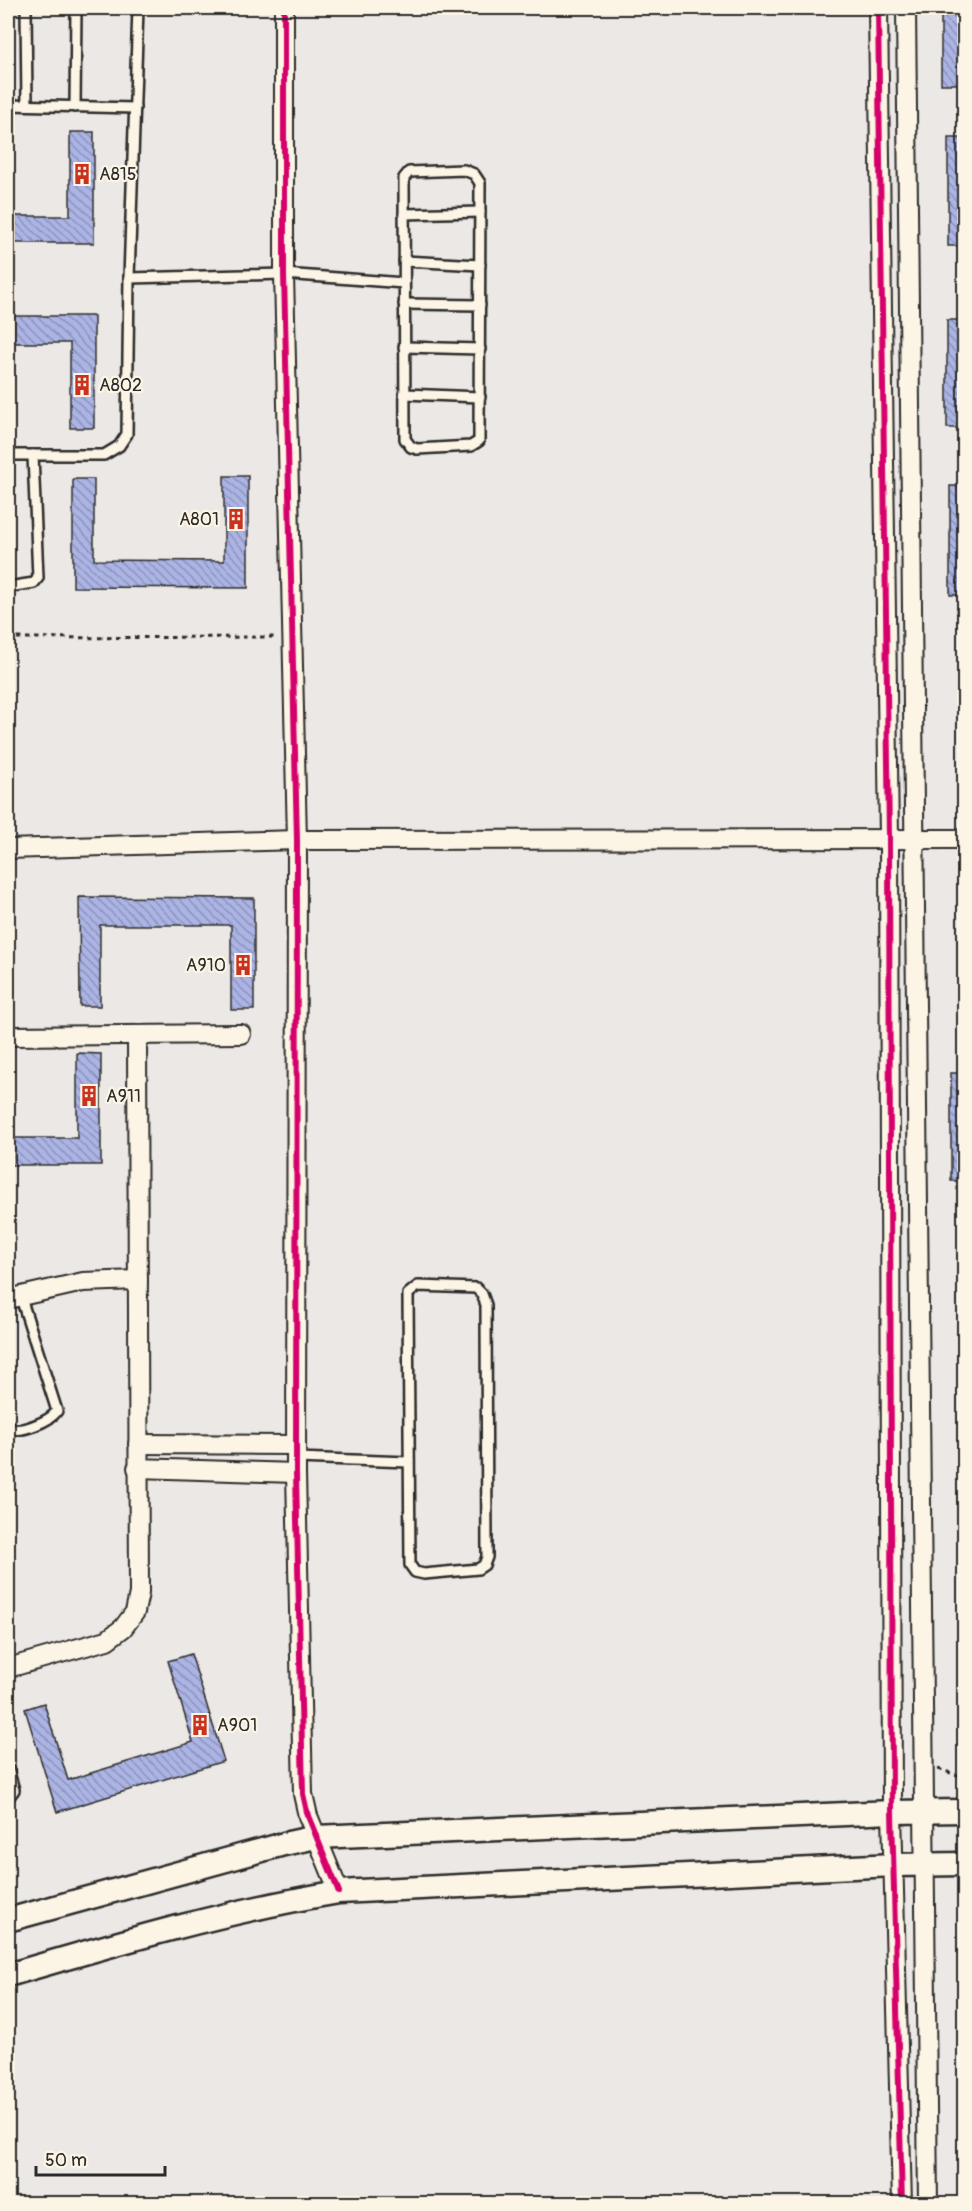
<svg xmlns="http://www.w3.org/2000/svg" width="972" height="2211" viewBox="0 0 972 2211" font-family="Pangolin,sans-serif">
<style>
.building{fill:url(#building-back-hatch);stroke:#2b2b2b;stroke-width:1.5}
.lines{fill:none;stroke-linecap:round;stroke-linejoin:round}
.service-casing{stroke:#2b2b2b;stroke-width:14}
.minor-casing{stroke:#2b2b2b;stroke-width:22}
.tertiary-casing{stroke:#2b2b2b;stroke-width:27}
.path{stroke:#2b2b2b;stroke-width:3;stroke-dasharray:4.5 4.5;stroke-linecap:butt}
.service{stroke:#fcf5e5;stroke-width:9}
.minor{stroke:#fcf5e5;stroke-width:18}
.tertiary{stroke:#fcf5e5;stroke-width:22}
.cycleway-casing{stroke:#fcf5e5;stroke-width:10}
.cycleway{stroke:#d6006c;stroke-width:6}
.labels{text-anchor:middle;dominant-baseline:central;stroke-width:4.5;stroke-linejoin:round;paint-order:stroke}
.poi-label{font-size:18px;fill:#2b2b2b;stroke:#fcf5e5;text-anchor:start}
</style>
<defs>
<pattern id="building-back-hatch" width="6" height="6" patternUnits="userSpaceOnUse" patternTransform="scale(1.5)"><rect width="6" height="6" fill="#abb4e4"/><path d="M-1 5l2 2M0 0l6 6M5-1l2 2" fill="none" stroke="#8b93b9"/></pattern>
</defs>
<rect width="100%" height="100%" fill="#ece8e5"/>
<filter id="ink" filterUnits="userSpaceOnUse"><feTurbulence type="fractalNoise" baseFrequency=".0167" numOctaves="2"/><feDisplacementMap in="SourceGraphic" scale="12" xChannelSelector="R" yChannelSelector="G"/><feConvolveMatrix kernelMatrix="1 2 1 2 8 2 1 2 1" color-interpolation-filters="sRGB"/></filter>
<g filter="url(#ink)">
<g class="building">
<rect x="941" y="8" width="20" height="76"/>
<path d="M70 132H94V243H8V216H70Z"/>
<rect x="948" y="138" width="16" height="108"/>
<path d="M8 316H94V428H70V343H8Z"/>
<rect x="947" y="320" width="17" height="108"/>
<path d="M224 476H248V588L73 587V479H94V560L224 561Z"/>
<rect x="950" y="486" width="14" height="109"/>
<path d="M79 897 254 898V1010H231V925H100V1006H80Z"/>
<path d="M77 1053 101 1054V1165H8V1138H77Z"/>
<rect x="951" y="1073" width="13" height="108"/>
<path d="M191 1654 224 1761 57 1812 25 1709 44 1703 68 1780 193 1742 168 1661Z"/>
</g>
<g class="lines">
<defs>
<g id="service">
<path d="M26 8 27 105"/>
<path d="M8 105 135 108"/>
<path d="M75 107 76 8"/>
<path d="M464 170 474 174 480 183 479 441 471 446 417 449 411 447 405 439 404 178 409 172Z"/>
<path d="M404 214 480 212"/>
<path d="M404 261 480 265"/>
<path d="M129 278 284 274 404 283"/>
<path d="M404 304 480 305"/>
<path d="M404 347 480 349"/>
<path d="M404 394 480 397"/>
<path d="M8 455H104L119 446 127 434 129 278 138 8"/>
<path d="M8 587 34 583 38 578 33 455"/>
<path d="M418 1286 476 1288 482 1294 486 1305 487 1557 484 1565 478 1569 424 1574 415 1572 410 1565 408 1294Z"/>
<path d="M8 1424 11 1429C23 1432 50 1421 57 1411L20 1295"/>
<path d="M296 1458 409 1462"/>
<path d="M8 1769 14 1790 8 1798"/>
</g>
<g id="minor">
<path d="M284 8V274L297 840 296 1473 303 1794 308 1816 339 1892"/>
<path d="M878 8 889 839 892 1812 902 2204"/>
<path d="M906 8C909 740 915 1472 928 2204"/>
<path d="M8 849 297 840 964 839"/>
<path d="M8 1036 241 1034"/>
<path d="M8 1299 83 1282 138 1280"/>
<path d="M138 1444 296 1445"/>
<path d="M137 1468 296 1473"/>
<path d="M8 1668 107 1640 123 1628 135 1612 139 1593 137 1035"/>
</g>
<g id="tertiary">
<path d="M8 1920 284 1844 316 1837 892 1812 964 1811"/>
<path d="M8 1975C117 1943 226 1911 339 1892L894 1865 964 1864"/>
</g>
</defs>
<use href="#service" class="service-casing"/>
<use href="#minor" class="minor-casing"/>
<use href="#tertiary" class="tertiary-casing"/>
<g class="path">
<path d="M8 638 275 637"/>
<path d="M938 1769 964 1777"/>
<path d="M962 1793 963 1777"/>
<path d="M963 1884 964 1909"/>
</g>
<use href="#service" class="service"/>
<use href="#minor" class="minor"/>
<use href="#tertiary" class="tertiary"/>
<defs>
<g id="cycleway">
<path d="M284 8V274L297 840 296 1473 303 1794 308 1816 339 1892"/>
<path d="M878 8 889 839 892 1812 902 2204"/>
</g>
</defs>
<use href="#cycleway" class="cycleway-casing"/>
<use href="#cycleway" class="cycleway"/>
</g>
</g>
<defs>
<symbol id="building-bare" viewBox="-9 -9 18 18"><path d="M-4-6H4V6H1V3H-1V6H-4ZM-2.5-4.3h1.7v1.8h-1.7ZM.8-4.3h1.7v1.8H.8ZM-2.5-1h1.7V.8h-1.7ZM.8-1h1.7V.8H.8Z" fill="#c8321e" stroke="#fcf5e5" stroke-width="2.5" paint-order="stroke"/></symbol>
</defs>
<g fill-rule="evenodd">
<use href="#building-bare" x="67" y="159" width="30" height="30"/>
<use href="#building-bare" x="67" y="370" width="30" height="30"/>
<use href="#building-bare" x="221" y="504" width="30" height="30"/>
<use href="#building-bare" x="228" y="950" width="30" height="30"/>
<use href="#building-bare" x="74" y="1081" width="30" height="30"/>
<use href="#building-bare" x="185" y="1710" width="30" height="30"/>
</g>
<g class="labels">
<g class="poi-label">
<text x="99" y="174">A815</text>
<text x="99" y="385">A802</text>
<text x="219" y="519" text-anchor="end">A801</text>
<text x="226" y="965" text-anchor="end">A910</text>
<text x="106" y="1096">A911</text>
<text x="217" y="1725">A901</text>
</g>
</g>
<rect width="972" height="2211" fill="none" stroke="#fcf5e5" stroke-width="30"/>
<rect x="15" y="15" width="942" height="2181" fill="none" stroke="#2b2b2b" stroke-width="2" filter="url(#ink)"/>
<path d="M36 2166v9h129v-9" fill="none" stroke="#2b2b2b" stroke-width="3"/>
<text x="45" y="2166" font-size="18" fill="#2b2b2b" stroke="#fcf5e5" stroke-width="4.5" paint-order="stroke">50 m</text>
</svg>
